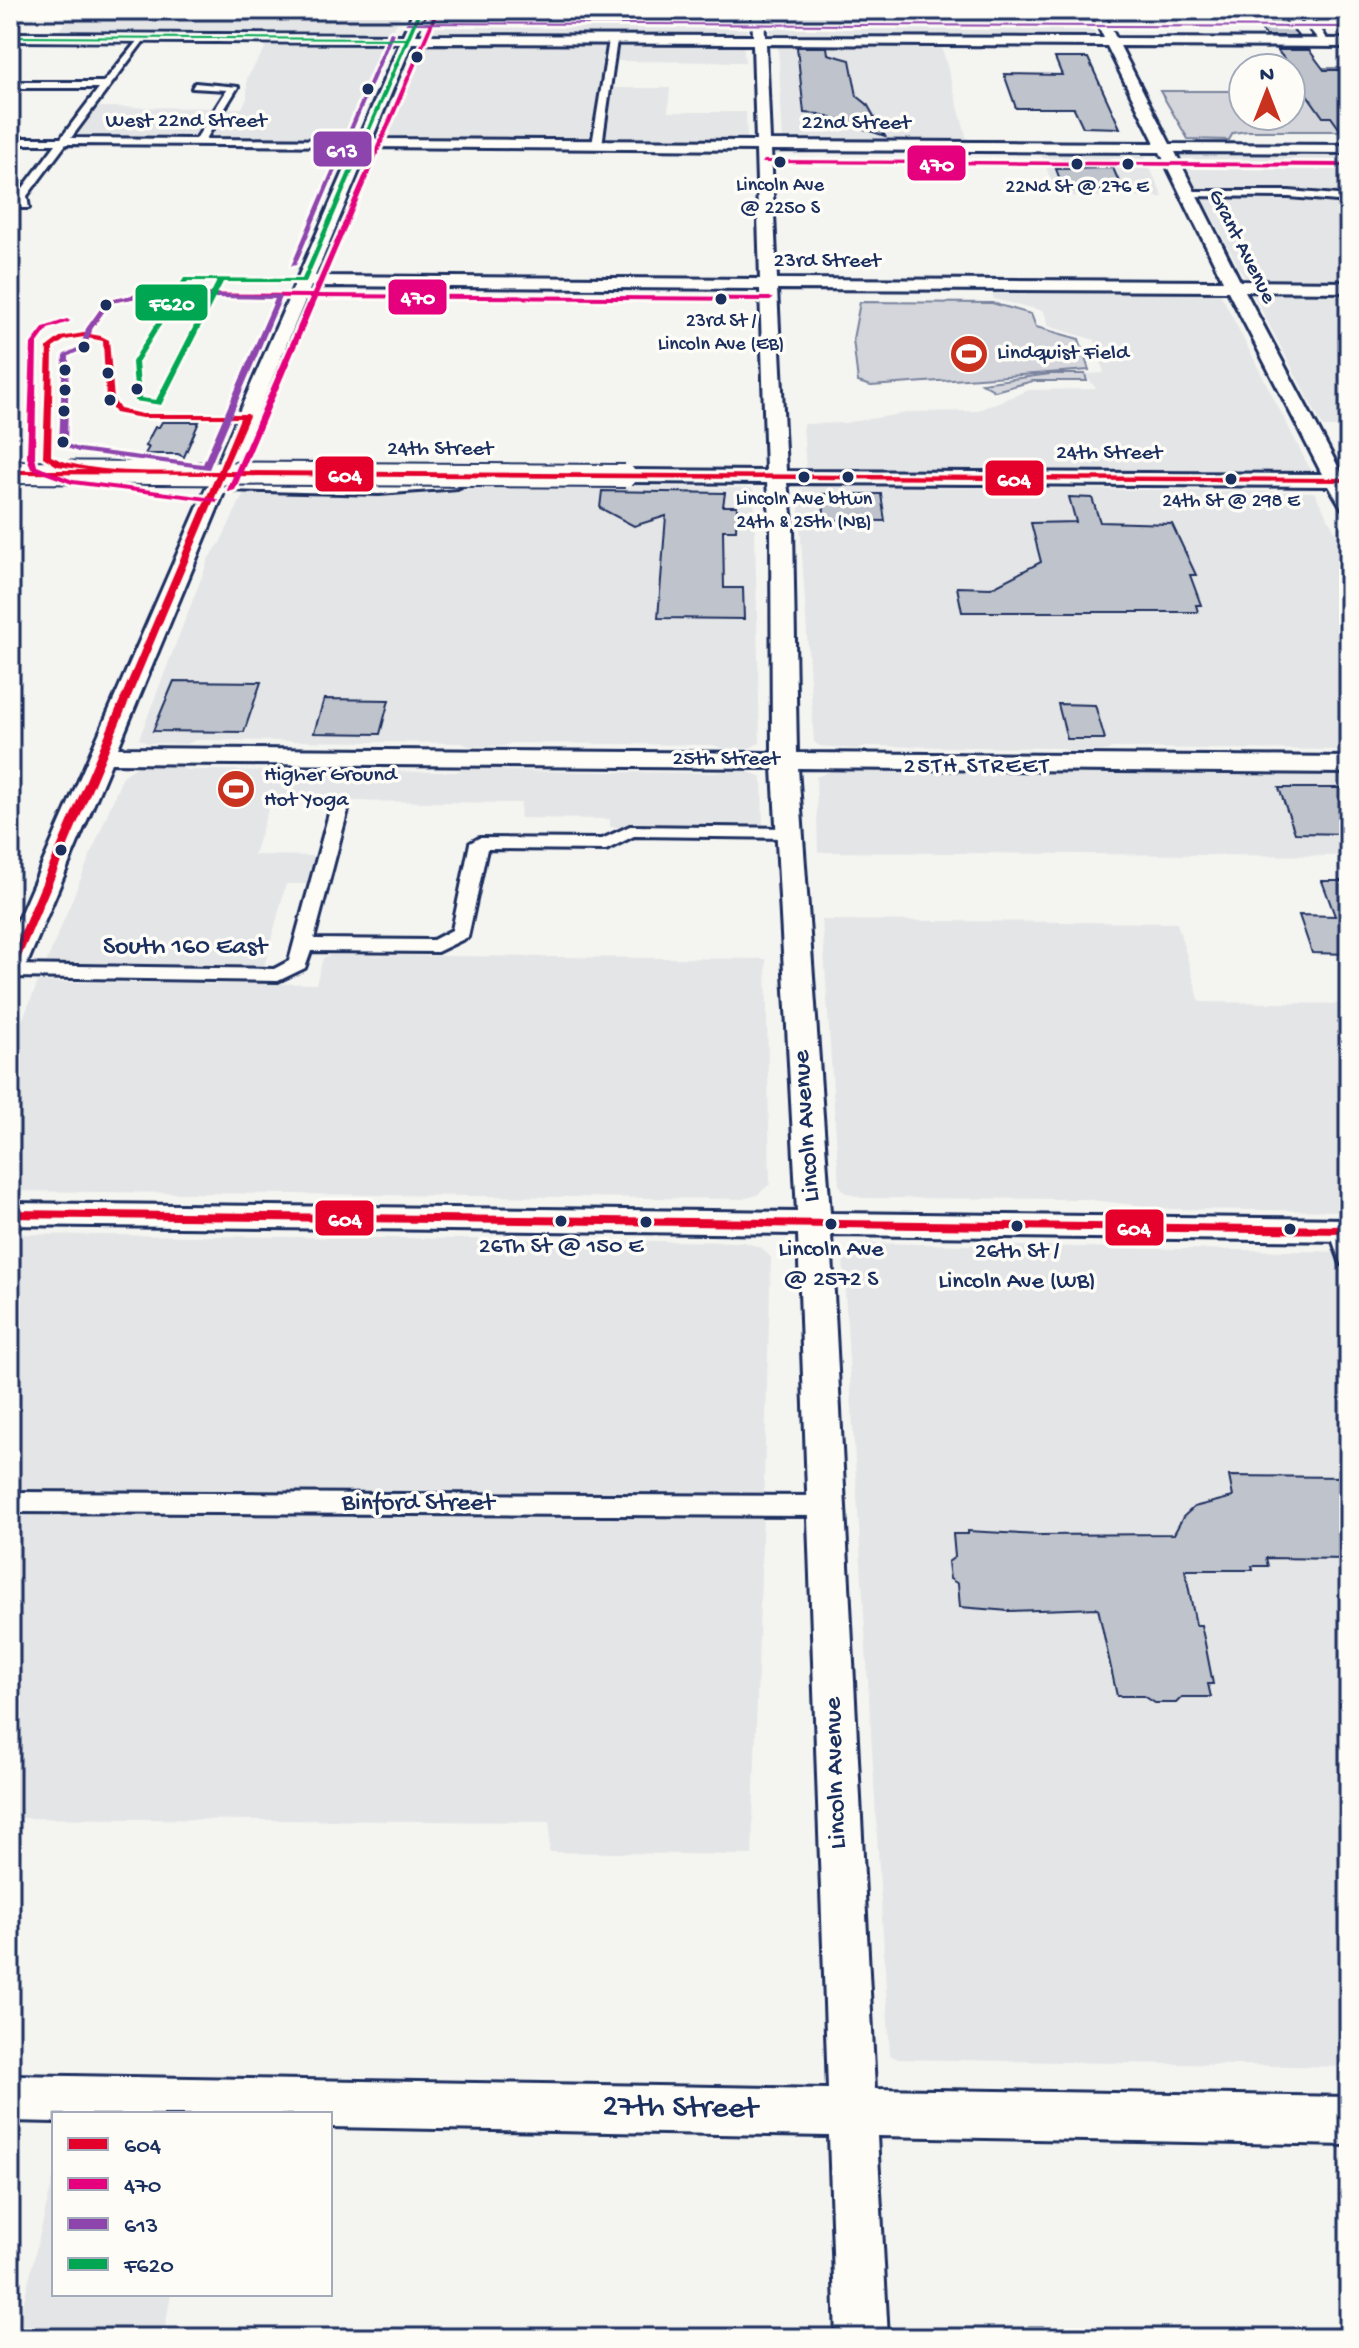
<svg xmlns="http://www.w3.org/2000/svg" width="1359" height="2348" viewBox="0 0 1359 2348" font-family="'Gochi Hand',sans-serif">
<style>
.built{fill:#e4e5e6}
.green{fill:#d4d6db;stroke:#78829c;stroke-width:2}
.building{fill:#bfc3cc;stroke:#1b2f5e;stroke-width:2}
.lines{fill:none;stroke-linecap:round;stroke-linejoin:round}
.street-casing{stroke:#1b2f5e;stroke-width:6}
.secondary-casing{stroke:#1b2f5e;stroke-width:6}
.street{fill:#fdfcf7;fill-rule:evenodd}
.secondary{fill:#fdfcf7;fill-rule:evenodd}
.secondary-bridge-casing{stroke:#1b2f5e;stroke-width:26;stroke-linecap:butt}
.secondary-bridge{stroke:#fdfcf7;stroke-width:22}
.bus-1-casing{stroke:#fdfcf7;stroke-width:6}
.bus-2-casing{stroke:#fdfcf7;stroke-width:6}
.bus-3-casing{stroke:#fdfcf7;stroke-width:6}
.bus-4-casing{stroke:#fdfcf7;stroke-width:6}
.bus-1{fill:#e4002b;fill-rule:evenodd}
.bus-2{fill:#e5007d;fill-rule:evenodd}
.bus-3{fill:#8e44ad;fill-rule:evenodd}
.bus-4{fill:#00a651;fill-rule:evenodd}
.bus-dot{fill:#1b2f5e;stroke:#fdfcf7;stroke-width:3}
.labels{text-anchor:middle;dominant-baseline:central;stroke-width:7;stroke-linejoin:round;paint-order:stroke}
.far-bus-label{font-size:20px;fill:#1b2f5e;stroke:#fdfcf7}
.far-street-label{font-size:22px;fill:#1b2f5e;stroke:#fdfcf7}
.far-poi-label{font-size:22px;fill:#1b2f5e;stroke:#fdfcf7;text-anchor:start}
.far-neighbourhood-label{font-size:24px;letter-spacing:2px;fill:#1b2f5e;stroke:#fdfcf7}
.bus-label{font-size:24px;fill:#1b2f5e;stroke:#fdfcf7}
.street-label{font-size:26px;fill:#1b2f5e;stroke:#fdfcf7}
.near-street-label{font-size:32px;fill:#1b2f5e;stroke:#fdfcf7}
.line-badge{stroke:#fdfcf7;stroke-width:3}
.badge-label{font-size:22px;text-anchor:middle;font-weight:bold;fill:#fff}
</style>
<rect width="100%" height="100%" fill="#f4f4f1"/>
<filter id="ink" filterUnits="userSpaceOnUse"><feTurbulence type="fractalNoise" baseFrequency=".0125" numOctaves="2"/><feDisplacementMap in="SourceGraphic" scale="16" xChannelSelector="R" yChannelSelector="G"/><feConvolveMatrix kernelMatrix="1 2 1 2 8 2 1 2 1" color-interpolation-filters="sRGB"/></filter>
<g filter="url(#ink)">
<g class="built">
<path d="M78 10H403L390 36 55 34Z"/>
<path d="M437 10H746L747 35H429Z"/>
<path d="M769 10H1084L1096 35 1088 38 776 37 770 35Z"/>
<path d="M269 42 385 45 344 135 326 139 71 138 95 107 242 108 247 98V78Z"/>
<path d="M432 42 608 44 592 139 390 138 387 136 412 72 426 44Z"/>
<path d="M617 43H743L745 62 615 61Z"/>
<path d="M778 44H941L968 143 783 141Z"/>
<path d="M611 88H670L668 112H746L747 139H604Z"/>
<path d="M1177 150 1349 151V427H1323Z"/>
<path d="M1041 154 1144 155 1163 197 1057 196Z"/>
<path d="M992 291H1219L1311 471 806 469 803 424 845 423 913 412 976 411 1029 390 1096 389 1085 374 1104 373 1095 340 1048 326 1044 311 994 299Z"/>
<path d="M461 484 751 488 754 491 760 743 749 748H722L713 745 511 743 504 746H469L461 743 196 740 186 744 148 743 139 739 209 558 220 543 245 491Z"/>
<path d="M813 486 1314 492 1349 557V750L1112 748 1105 751H1069L1061 748 865 746 857 749 820 746 814 742 798 493 800 489Z"/>
<path d="M178 765 186 770 456 772 466 768H499L508 771 712 773 743 770 762 777 763 827H610V819L520 818 521 803 271 800 254 855 317 856 310 884H286L263 971 44 968 123 776 138 766Z"/>
<path d="M834 770 1349 775V856L818 852 816 777Z"/>
<path d="M822 920 1177 923 1200 1002 1349 1004V1211L1170 1209 1083 1199 862 1198 844 1192 839 1184Z"/>
<path d="M331 955 766 959 770 1184 757 1195 743 1199 10 1191V1050L38 982 316 984 323 958Z"/>
<path d="M10 1234 744 1242 762 1248 771 1258 752 1855 549 1852 550 1822 10 1818Z"/>
<path d="M860 1243 1349 1252V2067L898 2059 890 2055 843 1257 849 1248Z"/>
<path d="M54 2175V2294H171L163 2338H15Z"/>
</g>
<g class="green">
<path d="M1252 68H1349V131H1247L1233 133 1229 140 1188 139 1160 91H1243V116H1291V68Z"/>
<path d="M860 302 992 303 1031 314 1036 327 1079 339 1089 370 871 386 858 382 853 339Z"/>
<path d="M1050 374H1085L1087 381H1033L995 391 982 383Z"/>
</g>
<g class="building">
<path d="M1252 17H1282L1298 36H1266Z"/>
<path d="M797 47H827L828 54 850 60 857 96 867 104 885 136 819 114 804 113Z"/>
<path d="M1277 50H1309L1324 70H1349V142L1331 117H1323L1301 86H1291V67Z"/>
<path d="M1055 58H1088L1120 128 1083 127 1074 108H1016L1004 74 1062 75Z"/>
<path d="M1113 168 1123 191 1064 190 1056 169Z"/>
<path d="M162 422H199L184 457 178 454H145L149 447 145 446 155 427H159Z"/>
<path d="M602 491 725 493 723 506H737L736 530H723L724 588H743L744 619 658 618 666 516 634 526 600 508Z"/>
<path d="M822 494H881L885 521 825 520Z"/>
<path d="M1069 497 1092 498 1100 522 1172 524 1196 575H1190L1201 605H1196L1198 612H962L957 587 991 588 1041 562 1031 523 1076 522Z"/>
<path d="M174 681 261 682 244 732 153 731Z"/>
<path d="M324 699 389 700 380 734 314 733Z"/>
<path d="M1058 704 1095 705 1105 739H1067Z"/>
<path d="M1279 788H1349V834L1295 833Z"/>
<path d="M1322 881H1349V954L1312 953 1299 915 1335 916Z"/>
<path d="M1229 1476 1349 1477V1559L1266 1558 1268 1566H1252L1253 1570H1185L1196 1625H1201L1205 1643 1213 1684H1208L1211 1697H1182L1176 1703H1155L1144 1696H1117L1098 1608 1009 1611 960 1607 958 1584 950 1579 948 1562 955 1557 953 1534H968V1531L1038 1535 1174 1534 1183 1517 1194 1507 1233 1497Z"/>
</g>
<g class="lines">
<defs>
<g id="street">
<path d="M1284 10C1304 10 1324 27 1329 45H1323L1302 20Z"/>
<path d="M142 35 146 38 71 138 196 139 227 90 192 88 195 83 238 87 206 139 362 140 367 143 362 146 66 144 27 196 29 208H21L17 196 56 144H10V138H61L99 88H10V82H104Z"/>
<path d="M613 37 617 40 602 145 597 148 592 145 609 40Z"/>
<path d="M1187 191H1289L1349 196V202L1289 197 1183 196 1182 194Z"/>
<path d="M340 801 349 806 314 939 433 940 452 930 470 843 479 838 602 839 630 826 789 828 798 833 789 838 634 836 606 850 487 849 468 937 437 952 311 951 305 968 278 981 10 977V965L274 969 289 961 331 806Z"/>
<path d="M1340 1222 1349 1226V1266L1341 1264 1329 1230 1332 1225Z"/>
<path d="M10 1492 826 1496 835 1499 839 1506 835 1513 826 1516 10 1512Z"/>
</g>
<path id="secondary" d="M414 10H426L416 35 753 36 752 10H764L765 37 1104 38 1090 10H1102L1116 38 1349 39V47L1120 46 1170 144 1349 145V153L1175 152 1240 281 1349 282V292L1245 291 1342 474H1349V510L1342 508 1329 486 787 483 793 528 797 753 1349 757V773L798 768 830 1213 1349 1219V1241L831 1235 875 2089 1349 2097V2145L877 2136 888 2338H836L829 2136 330 2127V2114H54V2122L10 2121V2075L828 2089 798 1234 10 1225V1203L797 1212 773 768 111 763 24 971 20 977 10 980V938L400 43 10 41V33L403 35ZM412 43 753 44 756 141 372 139ZM766 44 1107 46 1155 143 770 141ZM369 147 756 150 760 279 315 276ZM771 150 1160 152 1223 281 777 279ZM311 286 760 289 766 471 625 470 615 476 625 482 767 483 771 528 772 753 118 748 225 490 379 494 458 488 468 482 458 476 379 482 230 478ZM777 289 1228 291 1322 474 786 471Z"/>
</defs>
<use href="#street" class="street-casing"/>
<use href="#secondary" class="secondary-casing"/>
<use href="#street" class="street"/>
<use href="#secondary" class="secondary"/>
<defs>
<path id="secondary-bridge" d="M10 472 625 476"/>
</defs>
<use href="#secondary-bridge" class="secondary-bridge-casing"/>
<use href="#secondary-bridge" class="secondary-bridge"/>
<defs>
<g id="bus-1">
<path d="M84 333 101 336 109 340 114 400 120 409 142 414H248L249 416 225 471 1349 478V482L224 476 15 971 10 974V958L216 475 10 474V470H87L57 466 43 457 47 347 60 337ZM84 337 103 341 106 400 115 413 142 418H240L218 471C174 471 89 476 51 456L53 348 65 340Z"/>
<path d="M10 1210 1349 1226V1234L10 1218Z"/>
</g>
<g id="bus-2">
<path d="M435 15 437 16 318 294 770 297 773 299 770 301 317 298 235 490 228 492 227 490 310 298 142 297 110 303 92 329 90 339 85 338 86 329 106 301 142 293 312 294 433 16Z"/>
<path d="M764 160 1349 163V167L762 163Z"/>
<path d="M67 319 70 321 69 322 48 329 37 344 35 457 37 466 73 480 214 498 218 500 217 502 72 484 31 469 27 457 31 344 44 327Z"/>
</g>
<g id="bus-3">
<path d="M407 22 1349 26V28L405 24Z"/>
<path d="M390 32 394 33 296 265 291 266Z"/>
<path d="M142 293 279 295 282 297 209 469 78 452 59 445 63 355 81 346 86 329 106 301ZM142 297 275 299 203 464 79 448 67 444 69 356 86 348 92 329 110 303Z"/>
</g>
<path id="bus-4" d="M418 10H422L306 282H223L161 405 135 401 132 362 184 278 302 279 405 40 10 38V36L406 38ZM188 281H217L156 400 141 398 138 362Z"/>
</defs>
<use href="#bus-1" class="bus-1-casing"/>
<use href="#bus-2" class="bus-2-casing"/>
<use href="#bus-3" class="bus-3-casing"/>
<use href="#bus-4" class="bus-4-casing"/>
<use href="#bus-1" class="bus-1"/>
<use href="#bus-2" class="bus-2"/>
<use href="#bus-3" class="bus-3"/>
<use href="#bus-4" class="bus-4"/>
</g>
</g>
<defs>
<symbol id="stadium-disc" viewBox="-11 -11 22 22"><circle r="9.5" fill="#c8321e" stroke="#fdfcf7"/><path d="M0-5a6.5 5 0 1 0 0 10a6.5 5 0 1 0 0-10ZM-3.5-1.8h7v3.6h-7Z" fill="#fff"/></symbol>
</defs>
<g fill-rule="evenodd">
<use href="#stadium-disc" x="947" y="332" width="44" height="44"/>
<use href="#stadium-disc" x="214" y="767" width="44" height="44"/>
</g>
<g class="bus-dot">
<circle cx="417" cy="57" r="7"/>
<circle cx="368" cy="89" r="7"/>
<circle cx="780" cy="162" r="7"/>
<circle cx="1077" cy="164" r="7"/>
<circle cx="1128" cy="164" r="7"/>
<circle cx="721" cy="299" r="7"/>
<circle cx="106" cy="305" r="7"/>
<circle cx="84" cy="347" r="7"/>
<circle cx="65" cy="370" r="7"/>
<circle cx="108" cy="373" r="7"/>
<circle cx="137" cy="389" r="7"/>
<circle cx="65" cy="390" r="7"/>
<circle cx="110" cy="400" r="7"/>
<circle cx="64" cy="411" r="7"/>
<circle cx="63" cy="442" r="7"/>
<circle cx="804" cy="477" r="7"/>
<circle cx="848" cy="477" r="7"/>
<circle cx="1231" cy="479" r="7"/>
<circle cx="61" cy="850" r="7"/>
<circle cx="561" cy="1221" r="7"/>
<circle cx="646" cy="1222" r="7"/>
<circle cx="831" cy="1224" r="7"/>
<circle cx="1017" cy="1226" r="7"/>
<circle cx="1290" cy="1229" r="7"/>
</g>
<g class="labels">
<g class="far-bus-label">
<text x="780" y="186">Lincoln Ave<tspan x="780" dy="23">@ 2250 S</tspan></text>
<text x="1077" y="188">22Nd St @ 276 E</text>
<text x="721" y="322">23rd St /<tspan x="721" dy="23">Lincoln Ave (EB)</tspan></text>
<text x="804" y="500">Lincoln Ave btwn<tspan x="804" dy="23">24th &amp; 25th (NB)</tspan></text>
<text x="1231" y="502">24th St @ 298 E</text>
</g>
<g class="far-street-label">
<text x="186" y="122">West 22nd Street</text>
<text x="856" y="124">22nd Street</text>
<text transform="translate(1241 247) rotate(63)">Grant Avenue</text>
<text x="827" y="262">23rd Street</text>
<text x="440" y="450">24th Street</text>
<text x="1109" y="454">24th Street</text>
<text x="726" y="760">25th Street</text>
</g>
<g class="far-poi-label">
<text x="997" y="354">Lindquist Field</text>
<text x="264" y="776">Higher Ground<tspan x="264" dy="25">Hot Yoga</tspan></text>
</g>
<g class="far-neighbourhood-label">
<text x="977" y="767">25TH STREET</text>
</g>
<g class="bus-label">
<text x="561" y="1247">26Th St @ 150 E</text>
<text x="831" y="1250">Lincoln Ave<tspan x="831" dy="30">@ 2572 S</tspan></text>
<text x="1017" y="1252">26th St /<tspan x="1017" dy="30">Lincoln Ave (WB)</tspan></text>
</g>
<g class="street-label">
<text x="185" y="948">South 160 East</text>
<text transform="translate(808 1126) rotate(-94)">Lincoln Avenue</text>
<text x="418" y="1504">Binford Street</text>
<text transform="translate(837 1773) rotate(-92)">Lincoln Avenue</text>
</g>
<g class="near-street-label">
<text transform="translate(680 2109) rotate(1)">27th Street</text>
</g>
</g>
<g class="line-badge">
<rect x="312" y="130" width="61" height="38" rx="8" fill="#8e44ad"/>
<rect x="906" y="144" width="61" height="38" rx="8" fill="#e5007d"/>
<rect x="387" y="278" width="61" height="38" rx="8" fill="#e5007d"/>
<rect x="134" y="283" width="75" height="39" rx="8" fill="#00a651"/>
<rect x="314" y="455" width="61" height="38" rx="8" fill="#e4002b"/>
<rect x="984" y="459" width="61" height="38" rx="8" fill="#e4002b"/>
<rect x="314" y="1199" width="61" height="38" rx="8" fill="#e4002b"/>
<rect x="1104" y="1208" width="61" height="39" rx="8" fill="#e4002b"/>
</g>
<g class="badge-label">
<text x="342" y="157">613</text>
<text x="937" y="171">470</text>
<text x="418" y="304">470</text>
<text x="172" y="310">F620</text>
<text x="345" y="482">604</text>
<text x="1014" y="486">604</text>
<text x="345" y="1226">604</text>
<text x="1134" y="1235">604</text>
</g>
<rect width="1359" height="2348" fill="none" stroke="#fdfcf7" stroke-width="40"/>
<rect x="20" y="20" width="1319" height="2308" fill="none" stroke="#1b2f5e" stroke-width="3" filter="url(#ink)"/>
<rect x="52" y="2112" width="280" height="184" fill="#fdfcf7" stroke="#a3aaba" stroke-width="2"/>
<rect x="68" y="2138" width="40" height="12" fill="#e4002b" stroke="#a3aaba" stroke-width="2"/>
<text x="124" y="2152" font-size="24" fill="#1b2f5e">604</text>
<rect x="68" y="2178" width="40" height="12" fill="#e5007d" stroke="#a3aaba" stroke-width="2"/>
<text x="124" y="2192" font-size="24" fill="#1b2f5e">470</text>
<rect x="68" y="2218" width="40" height="12" fill="#8e44ad" stroke="#a3aaba" stroke-width="2"/>
<text x="124" y="2232" font-size="24" fill="#1b2f5e">613</text>
<rect x="68" y="2258" width="40" height="12" fill="#00a651" stroke="#a3aaba" stroke-width="2"/>
<text x="124" y="2272" font-size="24" fill="#1b2f5e">F620</text>
<g transform="translate(1267 92)"><circle r="38" fill="#fdfcf7" stroke="#a3aaba" stroke-width="2"/>
<path d="M0-6L14 30L0 20L-14 30Z" fill="#c8321e"/>
<text y="-12" font-size="22" font-weight="bold" text-anchor="middle" fill="#1b2f5e">N</text>
</g>
</svg>
